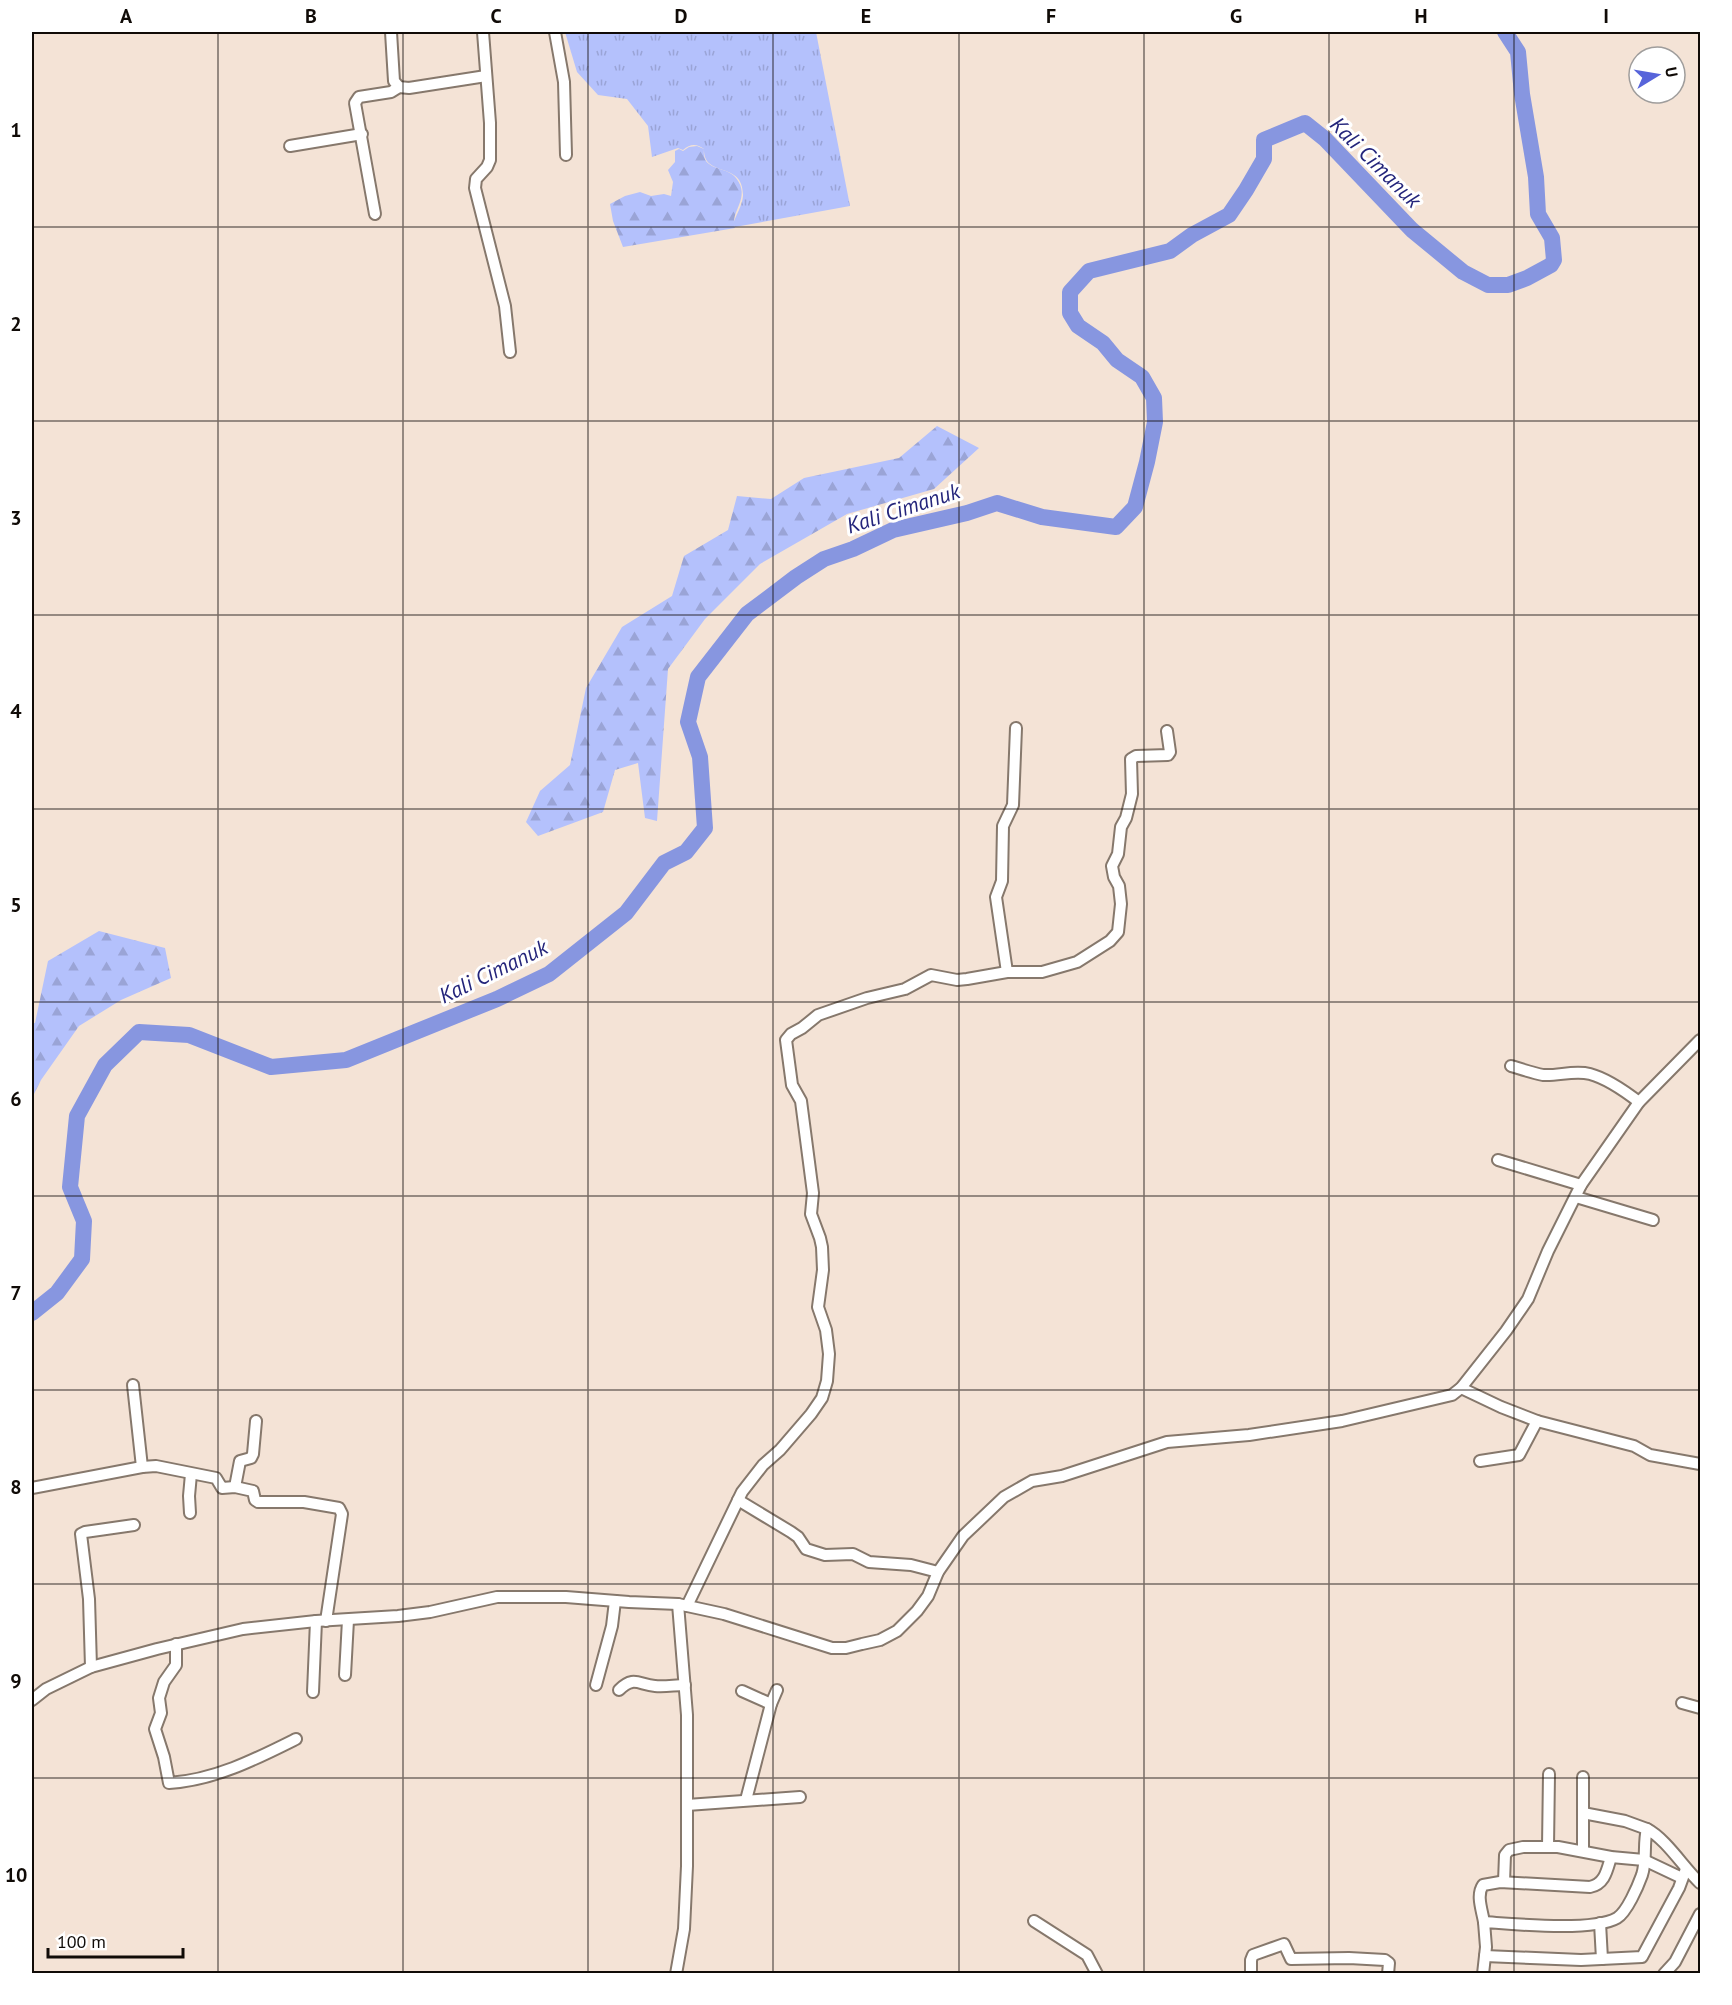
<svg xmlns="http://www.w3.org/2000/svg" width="1732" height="2005" viewBox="0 0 1732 2005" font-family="'PT Sans',sans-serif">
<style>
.grass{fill:url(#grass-tufts)}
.forest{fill:url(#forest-firs)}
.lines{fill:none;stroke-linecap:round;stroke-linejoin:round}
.river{stroke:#8796e0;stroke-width:16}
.minor-casing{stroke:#86786c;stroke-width:14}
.minor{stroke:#fff;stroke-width:10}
.grid{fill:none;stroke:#100b07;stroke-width:1.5;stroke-opacity:0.55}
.labels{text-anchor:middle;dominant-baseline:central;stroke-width:6;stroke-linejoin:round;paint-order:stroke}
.water-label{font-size:22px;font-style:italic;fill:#24257b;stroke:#fff}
.neatline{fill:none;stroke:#100b07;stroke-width:2}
.grid-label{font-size:20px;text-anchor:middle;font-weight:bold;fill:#100b07}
</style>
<defs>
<pattern id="grass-tufts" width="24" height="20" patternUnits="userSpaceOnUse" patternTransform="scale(1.5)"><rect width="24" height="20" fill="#b4c1fc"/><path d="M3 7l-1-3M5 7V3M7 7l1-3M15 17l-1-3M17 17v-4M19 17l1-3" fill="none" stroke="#9aa4d6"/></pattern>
<pattern id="forest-firs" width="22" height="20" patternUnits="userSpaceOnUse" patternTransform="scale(1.5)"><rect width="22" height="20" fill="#b4c1fc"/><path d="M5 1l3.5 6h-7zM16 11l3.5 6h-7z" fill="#9aa4d6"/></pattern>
</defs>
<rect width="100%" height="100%" fill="#f4e3d6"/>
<path class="grass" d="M565 32H816L850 206 735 227 733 224C736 215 742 206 743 196 744 160 703 179 704 149 696 143 690 144 683 150L678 148 652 157 648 126 627 99 598 95 577 72Z"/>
<g class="forest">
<path d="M697 146 704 149C701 172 726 165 736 178 752 198 729 212 735 228L623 247 613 221 610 204 625 196 640 192 651 196 664 194 671 196 673 182 668 170 675 162V151L679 149 683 151 689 147Z"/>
<path d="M937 426 979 448 934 489 847 514 760 564 705 619 668 669 657 821 645 818 638 763 615 770 603 812 538 836 526 822 540 791 570 765 586 688 622 627 672 596 684 556 728 530 737 496 771 499 804 478 899 458Z"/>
<path d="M99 931 165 948 171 978 121 1000 79 1026 41 1080 32 1098V1023H35L48 961Z"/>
</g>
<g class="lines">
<path class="river" d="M32 1313 57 1293 82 1259 84 1221 70 1187 77 1116 105 1065 139 1032 189 1035 271 1067 346 1060 497 999 549 974 626 913 664 863 686 852 705 828 700 757 688 722 698 677 747 614 796 577 824 559 853 549 893 530 967 513 997 503 1042 517 1116 527 1135 507 1147 462 1155 422 1154 398 1142 377 1117 360 1103 343 1078 326 1070 313V292L1089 271 1170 251 1192 235 1229 215 1246 190 1264 159V140L1305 123 1325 139 1412 230 1463 272 1488 285H1508L1527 278 1551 265 1554 260 1552 238 1538 214 1536 177 1522 94 1518 52 1505 32"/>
<defs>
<g id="minor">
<path d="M391 32 394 81 399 87 409 88 486 76"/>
<path d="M483 32 490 123V160L487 167 476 179 475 188 505 306 510 352"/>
<path d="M555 32 564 82 566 155"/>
<path d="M290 146 362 134"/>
<path d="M375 214 355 103 359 97 391 92 399 87"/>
<path d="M1007 972 996 897 1002 881 1003 826 1013 805 1016 728"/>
<path d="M1511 1066C1521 1069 1533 1073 1543 1075 1559 1076 1574 1070 1590 1074 1605 1078 1626 1092 1639 1102"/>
<path d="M1498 1160 1581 1185"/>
<path d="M1576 1197 1653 1220"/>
<path d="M133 1385 142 1467"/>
<path d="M1461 1388 1501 1407 1537 1421 1634 1446 1650 1455 1700 1464"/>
<path d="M1480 1461 1519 1455 1537 1421"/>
<path d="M235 1487 240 1461 251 1458 253 1454 256 1421"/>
<path d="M32 1488 142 1467 156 1466 216 1478 222 1488 235 1487 253 1491 255 1500 258 1502H304L339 1508 342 1514 326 1621"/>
<path d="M738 1500 791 1532 798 1537 806 1549 825 1555 853 1554 869 1562 911 1565 938 1572"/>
<path d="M190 1513 189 1496 191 1474"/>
<path d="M687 1606 742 1492 763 1465 780 1450 811 1414 822 1398 827 1381 829 1354 826 1330 818 1307 823 1270 822 1247 820 1238 811 1214 813 1193 801 1101 792 1085 786 1040 791 1034 802 1028 818 1015 867 998 905 989 931 975 957 980 967 979 1007 972H1042L1077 962 1110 941 1118 932 1121 904 1119 886 1114 877 1112 866 1118 854 1121 827 1126 818 1132 794 1131 759 1136 756 1168 755 1170 752 1167 731"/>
<path d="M176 1644V1665L164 1682 159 1698 161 1713 155 1729 164 1757 169 1783C215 1780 256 1759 296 1739"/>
<path d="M91 1667 89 1599 81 1534 85 1532 134 1525"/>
<path d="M345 1675 348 1620"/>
<path d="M596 1685 612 1626 615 1601"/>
<path d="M619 1690C634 1675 639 1685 655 1686 665 1687 675 1685 685 1685"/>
<path d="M742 1691 771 1704"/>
<path d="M313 1692 316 1621"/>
<path d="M32 1700 46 1689 91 1667 157 1649 243 1629 316 1621 398 1616 430 1612 497 1597H566L629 1602 678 1604 724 1614 832 1648H846L862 1644 880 1640 897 1631 917 1611 928 1596 938 1572 963 1536 1004 1497 1032 1481 1062 1476 1167 1442 1249 1435 1342 1421 1452 1395 1461 1388 1506 1331 1528 1299 1548 1251 1581 1185 1639 1102 1700 1040"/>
<path d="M1682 1703 1700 1708"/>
<path d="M1583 1777V1850"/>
<path d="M746 1800 771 1704 777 1690"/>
<path d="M687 1805 800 1797"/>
<path d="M1583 1813 1625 1821 1647 1829"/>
<path d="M1548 1847 1549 1774"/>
<path d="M1504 1882 1505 1855 1509 1850 1523 1847H1558L1611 1857 1644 1860 1682 1878"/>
<path d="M1034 1921 1087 1955 1097 1974"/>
<path d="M1484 1922C1482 1910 1476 1895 1483 1885L1500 1882 1590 1887C1605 1884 1607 1870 1611 1857"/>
<path d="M1600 1923 1602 1959"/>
<path d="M1485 1956 1581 1960 1642 1957 1679 1888 1686 1869"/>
<path d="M676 1974 684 1929 687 1866V1715L678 1604"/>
<path d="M1251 1974V1960L1253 1955 1284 1944 1291 1959 1349 1958 1385 1960 1389 1963 1388 1974"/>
<path d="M1483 1974 1486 1947 1484 1922C1514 1924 1593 1932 1617 1918 1627 1912 1638 1886 1642 1875 1647 1860 1643 1844 1647 1829 1666 1839 1684 1868 1700 1883"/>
<path d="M1664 1974 1675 1962 1700 1914"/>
</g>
</defs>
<use href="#minor" class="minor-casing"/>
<use href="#minor" class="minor"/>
</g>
<path class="grid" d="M218 32V1974M403 32V1974M588 32V1974M773 32V1974M959 32V1974M1144 32V1974M1329 32V1974M1514 32V1974M32 227H1700M32 421H1700M32 615H1700M32 809H1700M32 1002H1700M32 1196H1700M32 1390H1700M32 1584H1700M32 1778H1700"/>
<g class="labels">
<g class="water-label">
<text transform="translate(1376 162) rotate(45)">Kali Cimanuk</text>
<text transform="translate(903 508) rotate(-18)">Kali Cimanuk</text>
<text transform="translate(493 971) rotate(-26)">Kali Cimanuk</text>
</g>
</g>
<rect width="1732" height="2005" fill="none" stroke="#ffffff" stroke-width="66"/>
<g transform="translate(1657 75) rotate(79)"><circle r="28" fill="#ffffff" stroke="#9f9d9c" stroke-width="1.5"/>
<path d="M0-4.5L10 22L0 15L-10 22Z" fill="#5764da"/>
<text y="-9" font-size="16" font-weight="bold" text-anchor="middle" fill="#100b07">U</text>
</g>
<path d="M48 1948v9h135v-9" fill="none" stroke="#100b07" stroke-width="3"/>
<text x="57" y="1948" font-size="18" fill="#100b07" stroke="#ffffff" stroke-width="4.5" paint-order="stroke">100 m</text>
<rect x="33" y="33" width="1666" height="1939" class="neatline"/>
<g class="grid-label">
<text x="126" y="23">A</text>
<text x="311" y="23">B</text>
<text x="496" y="23">C</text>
<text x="681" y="23">D</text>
<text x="866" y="23">E</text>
<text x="1051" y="23">F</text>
<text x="1236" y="23">G</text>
<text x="1421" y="23">H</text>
<text x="1606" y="23">I</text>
<text x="16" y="137">1</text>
<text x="16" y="331">2</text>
<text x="16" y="525">3</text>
<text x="16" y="718">4</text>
<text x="16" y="912">5</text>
<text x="16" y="1106">6</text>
<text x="16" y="1300">7</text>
<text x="16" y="1494">8</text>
<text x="16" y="1688">9</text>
<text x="16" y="1882">10</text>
</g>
</svg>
